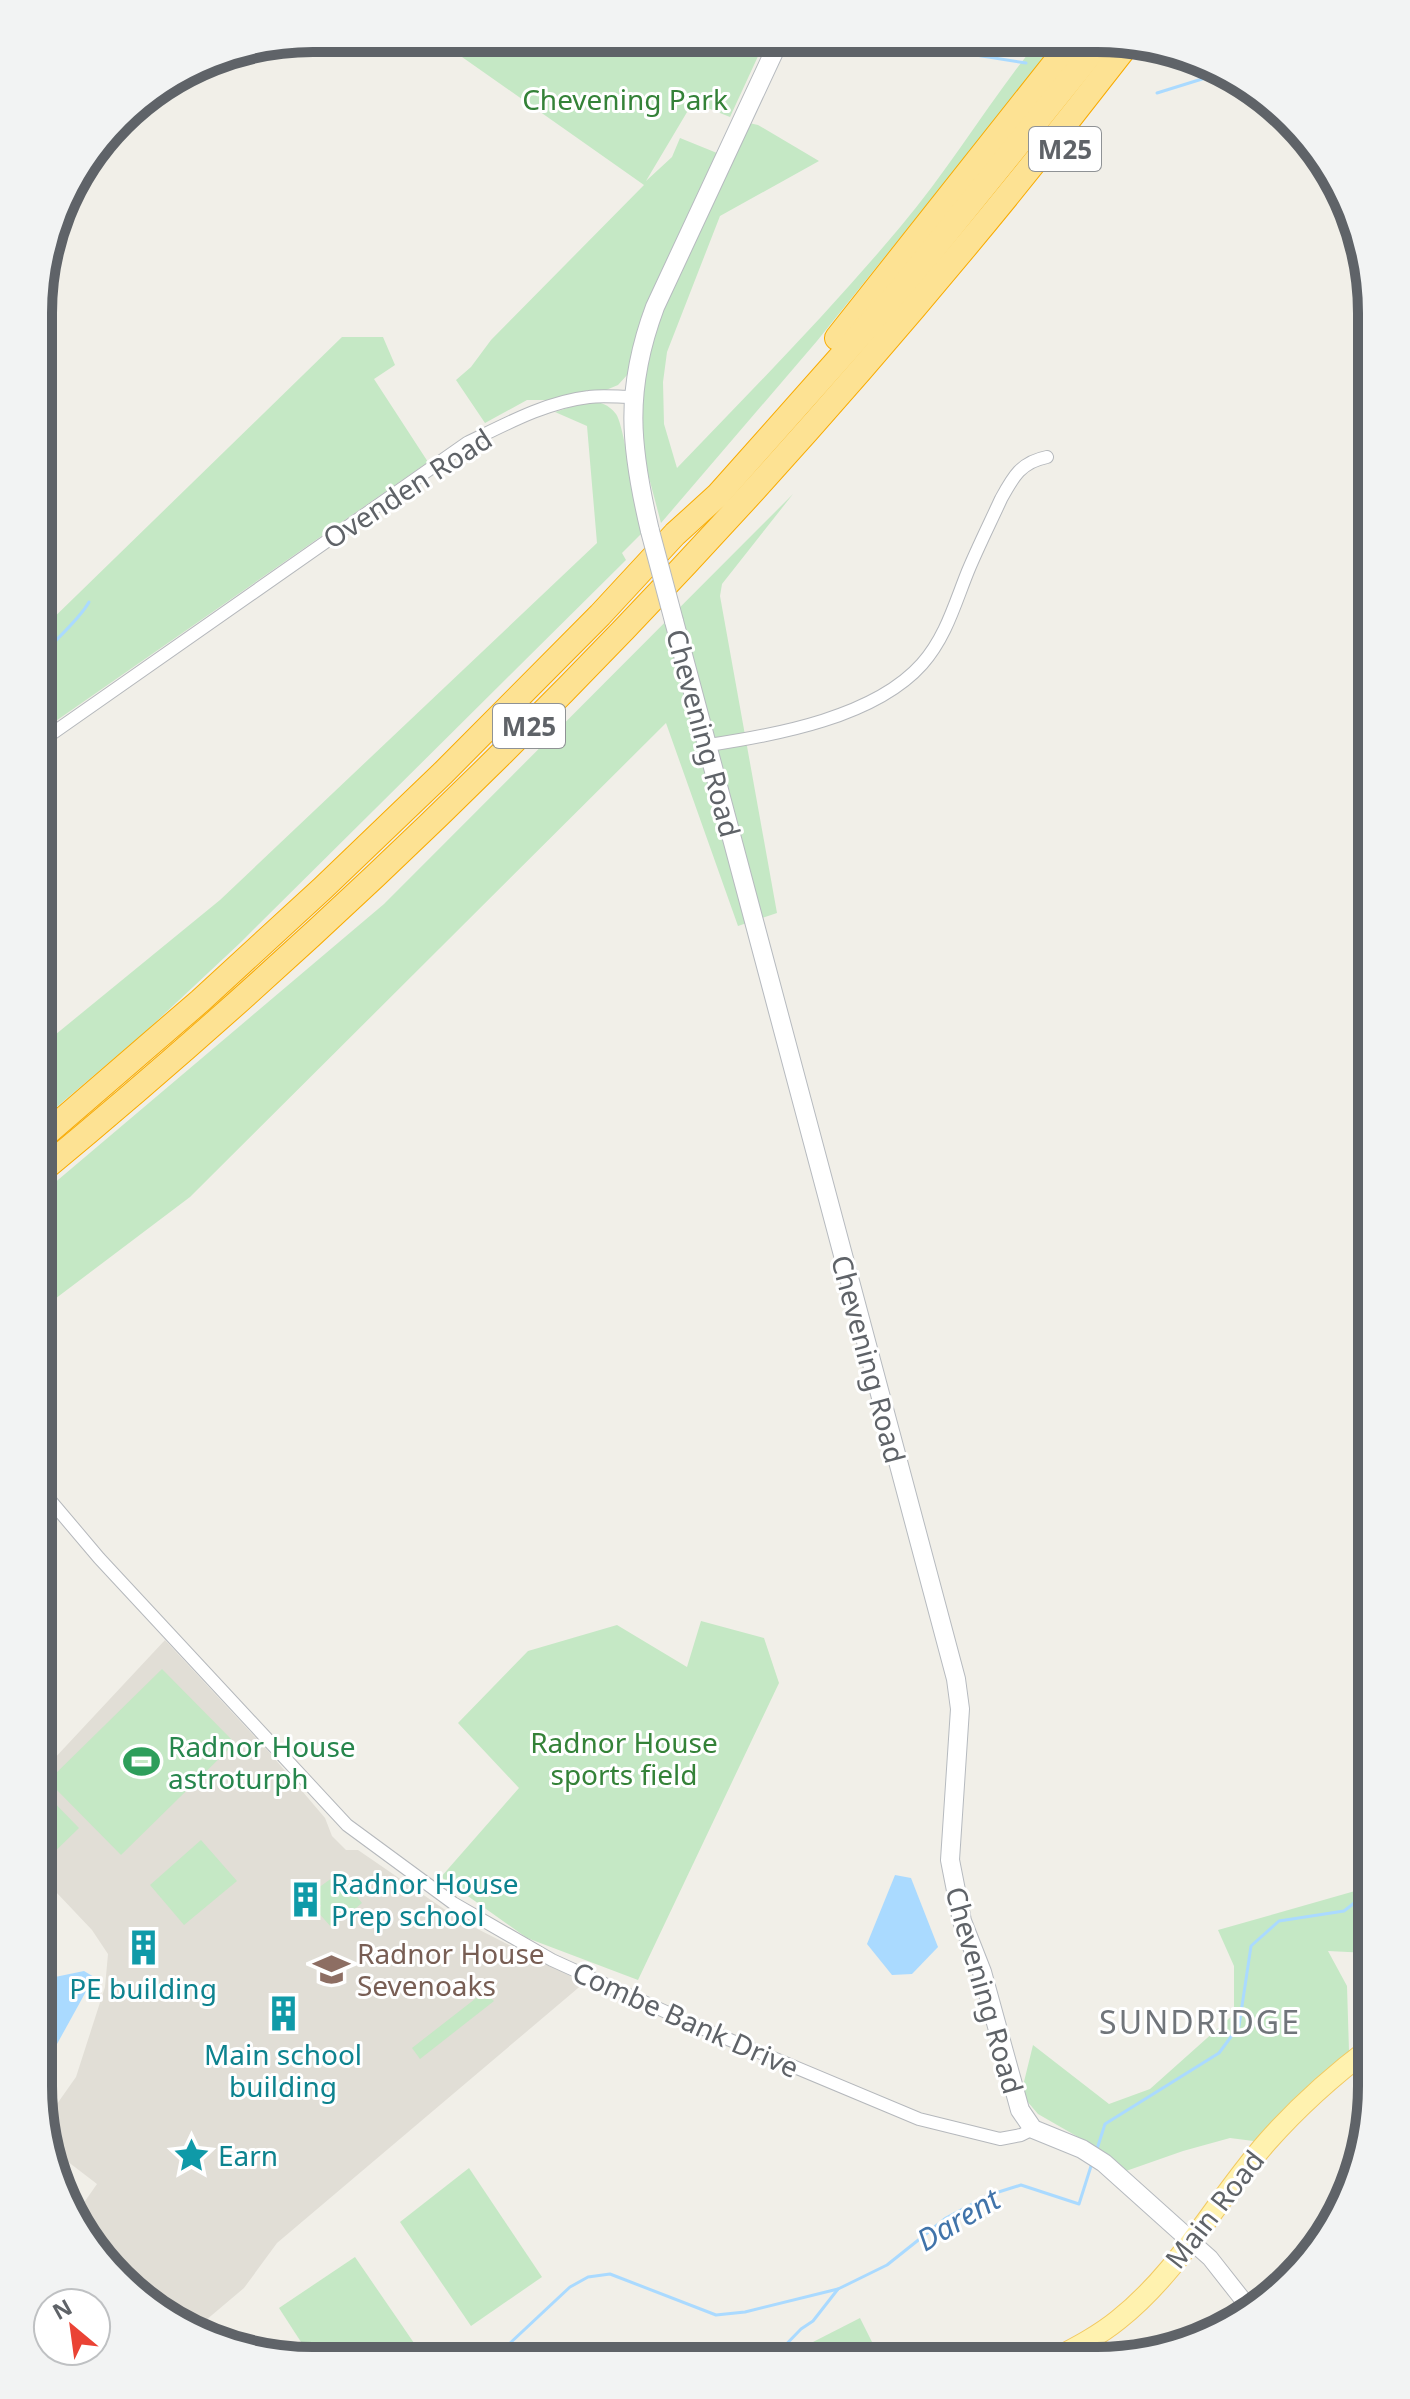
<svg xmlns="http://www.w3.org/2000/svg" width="1410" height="2399" viewBox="0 0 1410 2399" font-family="'Noto Sans',sans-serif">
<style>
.education{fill:#e1ded6}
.green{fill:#c5e8c5}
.water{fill:#aadaff}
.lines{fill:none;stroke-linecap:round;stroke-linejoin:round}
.stream{stroke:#aadaff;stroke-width:3}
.minor-casing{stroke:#b5b8bc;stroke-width:14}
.tertiary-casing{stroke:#b5b8bc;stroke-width:18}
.secondary-casing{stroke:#b6babf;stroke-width:20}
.primary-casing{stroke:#f2c960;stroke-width:22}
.motorway-casing{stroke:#f9ab00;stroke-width:26}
.minor{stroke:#fff;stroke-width:12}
.tertiary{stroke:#fff;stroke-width:16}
.secondary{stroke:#fff;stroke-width:18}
.primary{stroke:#fff2af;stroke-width:20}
.motorway{stroke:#fde293;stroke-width:24}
.secondary-bridge-casing{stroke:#b6babf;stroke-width:20;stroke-linecap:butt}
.secondary-bridge{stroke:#fff;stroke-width:18}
.labels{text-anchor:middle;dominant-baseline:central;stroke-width:6;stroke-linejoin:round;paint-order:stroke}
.shield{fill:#fff;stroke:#8f9295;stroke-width:2}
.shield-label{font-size:26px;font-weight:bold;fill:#5f6368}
.park-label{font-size:28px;fill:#348238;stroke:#fff}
.street-label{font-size:28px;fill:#5f6368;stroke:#fff}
.leisure-label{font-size:28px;fill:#27864d;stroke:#fff;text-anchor:start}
.culture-label{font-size:28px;fill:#0d838f;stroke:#fff;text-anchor:start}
.education-label{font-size:28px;fill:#785e54;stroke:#fff;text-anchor:start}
.water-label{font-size:30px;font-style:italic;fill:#4174aa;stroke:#fff}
.quarter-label{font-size:32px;letter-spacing:2px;fill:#70757a;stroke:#fff}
.rim{fill:none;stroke:#5f6368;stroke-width:10}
</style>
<rect width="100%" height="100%" fill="#f1efe8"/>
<path class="education" d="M165 1640 269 1752 325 1818 332 1836 346 1850H358L460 1920 584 1983 277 2243 244 2288 199 2326 146 2304 76 2214 97 2184 50 2148 45 2121 76 2077 105 1987 108 1954 92 1930 38 1873V1776Z"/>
<g class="green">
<path d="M435 38 766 39 730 117 695 103 699 92 646 181 672 157 680 138 717 153 628 374 618 385 606 390 584 391 550 400H527L485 423 456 380 471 367 491 340 644 185Z"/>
<path d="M1039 40H1059L817 341 661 523 643 455 639 426 650 341 666 301 749 123 758 125 819 161 720 216 667 352 663 382 664 424 677 468C753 389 830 311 901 226 951 167 990 100 1039 40Z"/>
<path d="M342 337H383L395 365 374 379 428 462 40 732V631Z"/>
<path d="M589 401C601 402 608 404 616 414 624 424 637 514 641 534L622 553 626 560 240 943 145 1032 39 1122V1048L220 900 597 543 587 426 555 412Z"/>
<path d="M793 494 722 584 720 596 777 913 738 926 666 723 190 1197 39 1311V1196L384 904Z"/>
<path d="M701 1621 764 1638 779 1683 638 1980 527 1938 441 1877 519 1788 458 1723 528 1651 617 1625 687 1667Z"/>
<path d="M162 1669 235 1743 121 1855 48 1781Z"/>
<path d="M39 1787 79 1828 42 1864 38 1860Z"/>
<path d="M201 1840 237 1881 184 1925 150 1885Z"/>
<path d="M1371 1862V1942L1368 1953 1328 1951 1347 1986 1349 2051 1261 2142 1230 2138 1183 2151 1126 2171 1085 2141 1038 2114 1021 2094 1033 2045 1109 2104 1150 2089 1234 2014V1966L1218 1930 1355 1891Z"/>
<path d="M337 1871 362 1903 332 1928 316 1910 321 1906 311 1893 332 1878Z"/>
<path d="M484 1992 494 2001 420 2059 412 2048Z"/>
<path d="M469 2168 542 2277 471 2326 400 2222Z"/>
<path d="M355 2257 425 2359H312L279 2308Z"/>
<path d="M860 2318 881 2360H822L813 2342Z"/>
</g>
<g class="water">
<path d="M895 1875 911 1878 938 1947 912 1974 892 1975 867 1944Z"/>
<path d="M84 1971 94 1977 41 2073 38 2071V1989L55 1977Z"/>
</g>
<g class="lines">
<g class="stream">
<path d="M949 40 963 53 1026 63"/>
<path d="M1157 93 1215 75"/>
<path d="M40 657C54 641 80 619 89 602"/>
<path d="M1096 2152 1105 2124 1219 2053 1239 2026 1251 1946 1279 1921 1344 1911 1367 1893 1371 1872"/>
<path d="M493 2359 570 2287 588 2277 610 2274 716 2315 745 2312 838 2289"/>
<path d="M771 2360 801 2329 813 2321 838 2289 887 2265 946 2218 989 2195 1021 2185 1079 2204 1092 2163"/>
</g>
<defs>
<g id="minor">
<path d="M40 742 467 443C506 424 546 402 589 397 603 395 618 397 633 397"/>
<path d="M709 745C776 735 875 717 922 664 946 637 955 603 968 571 978 547 990 523 1001 499 1013 477 1021 462 1047 457"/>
<path d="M39 1487 99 1558 347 1825 453 1903 552 1960 699 2027 919 2119 1000 2139 1021 2135 1033 2129"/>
</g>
<path id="tertiary" d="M1192 2242 1210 2258 1247 2305"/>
<g id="secondary">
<path d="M650 531C630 447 624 390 655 307L780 39"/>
<path d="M674 621 956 1679 960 1709 950 1860 962 1921 982 1972 1020 2110 1033 2129 1082 2149 1104 2163 1192 2242"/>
</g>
<path id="primary" d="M1050 2361C1073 2349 1097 2337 1118 2320 1180 2271 1216 2200 1267 2142 1298 2107 1335 2074 1371 2047"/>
<g id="motorway">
<path d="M837 338 1073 40"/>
<path d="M39 1140 200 1001 323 888 443 773 600 615 675 534 718 495 901 289 1102 40"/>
<path d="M39 1173C444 838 810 456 1131 40"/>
</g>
</defs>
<use href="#minor" class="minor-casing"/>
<use href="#tertiary" class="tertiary-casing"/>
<use href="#secondary" class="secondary-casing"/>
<use href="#primary" class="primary-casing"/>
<use href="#motorway" class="motorway-casing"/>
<use href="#minor" class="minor"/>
<use href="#tertiary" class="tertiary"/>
<use href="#secondary" class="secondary"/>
<use href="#primary" class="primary"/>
<use href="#motorway" class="motorway"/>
<defs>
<path id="secondary-bridge" d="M650 531 674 621"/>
</defs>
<use href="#secondary-bridge" class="secondary-bridge-casing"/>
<use href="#secondary-bridge" class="secondary-bridge"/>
</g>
<defs>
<symbol id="stadium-bare" viewBox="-9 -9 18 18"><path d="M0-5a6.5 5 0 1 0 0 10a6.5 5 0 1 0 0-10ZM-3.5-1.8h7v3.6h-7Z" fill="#2e9e5b" stroke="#fff" stroke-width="2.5" paint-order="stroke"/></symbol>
<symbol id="building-bare" viewBox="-9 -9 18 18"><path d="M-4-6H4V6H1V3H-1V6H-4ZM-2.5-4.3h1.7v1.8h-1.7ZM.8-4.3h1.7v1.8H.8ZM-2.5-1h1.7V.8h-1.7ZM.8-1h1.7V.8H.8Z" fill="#0f9aa8" stroke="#fff" stroke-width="2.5" paint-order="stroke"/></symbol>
<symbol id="school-bare" viewBox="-9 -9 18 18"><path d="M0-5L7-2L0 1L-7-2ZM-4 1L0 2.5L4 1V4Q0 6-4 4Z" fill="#8d6e63" stroke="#fff" stroke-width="2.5" paint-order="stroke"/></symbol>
<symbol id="sight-bare" viewBox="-9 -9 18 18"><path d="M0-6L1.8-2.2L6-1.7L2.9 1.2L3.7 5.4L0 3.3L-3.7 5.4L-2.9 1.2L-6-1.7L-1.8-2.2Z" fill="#0f9aa8" stroke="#fff" stroke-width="2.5" paint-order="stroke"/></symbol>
</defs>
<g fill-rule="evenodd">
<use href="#stadium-bare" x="116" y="1736" width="51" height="51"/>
<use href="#building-bare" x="280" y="1874" width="51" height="51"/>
<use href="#building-bare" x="118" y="1922" width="51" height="51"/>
<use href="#school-bare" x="306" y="1944" width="51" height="51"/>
<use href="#building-bare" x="258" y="1988" width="51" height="51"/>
<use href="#sight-bare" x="166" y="2130" width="51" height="51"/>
</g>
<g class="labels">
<g class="shield">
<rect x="1029" y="127" width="72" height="44" rx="6"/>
<rect x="493" y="704" width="72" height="44" rx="6"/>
</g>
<g class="shield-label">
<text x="1065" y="149">M25</text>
<text x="529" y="726">M25</text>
</g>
<g class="park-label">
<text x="625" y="99">Chevening Park</text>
<text x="624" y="1742">Radnor House<tspan x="624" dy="32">sports field</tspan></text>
</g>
<g class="street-label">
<text transform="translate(407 488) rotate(-33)">Ovenden Road</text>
<text transform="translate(704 733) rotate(75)">Chevening Road</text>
<text transform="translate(869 1359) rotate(75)">Chevening Road</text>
<text transform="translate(985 1990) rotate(74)">Chevening Road</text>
<text transform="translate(686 2019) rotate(24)">Combe Bank Drive</text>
<text transform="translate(1214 2209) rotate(-52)">Main Road</text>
</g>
<g class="leisure-label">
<text x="168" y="1746">Radnor House<tspan x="168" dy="32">astroturph</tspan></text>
</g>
<g class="culture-label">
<text x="331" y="1883">Radnor House<tspan x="331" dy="32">Prep school</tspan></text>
<text x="143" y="1988" text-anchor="middle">PE building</text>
<text x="283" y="2054" text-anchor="middle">Main school<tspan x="283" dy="32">building</tspan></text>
<text x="218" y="2155">Earn</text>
</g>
<g class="education-label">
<text x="357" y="1953">Radnor House<tspan x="357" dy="32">Sevenoaks</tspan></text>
</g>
<g class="water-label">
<text transform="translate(958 2219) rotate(-31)">Darent</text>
</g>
<g class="quarter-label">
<text x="1200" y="2021">SUNDRIDGE</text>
</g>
</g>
<path d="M0 0H1410V2399H0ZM313 52H1097A261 261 0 0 1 1358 313V2086A261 261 0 0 1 1097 2347H313A261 261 0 0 1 52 2086V313A261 261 0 0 1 313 52Z" fill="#f2f3f3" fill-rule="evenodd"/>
<path class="rim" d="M313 52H1097A261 261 0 0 1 1358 313V2086A261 261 0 0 1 1097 2347H313A261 261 0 0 1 52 2086V313A261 261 0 0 1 313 52Z"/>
<g transform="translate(72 2327) rotate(331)"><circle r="38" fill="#ffffff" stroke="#bfc1c3" stroke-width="2"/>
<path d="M0-6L14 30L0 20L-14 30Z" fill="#ea4335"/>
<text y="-12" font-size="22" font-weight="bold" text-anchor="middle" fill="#5f6368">N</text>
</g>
</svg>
